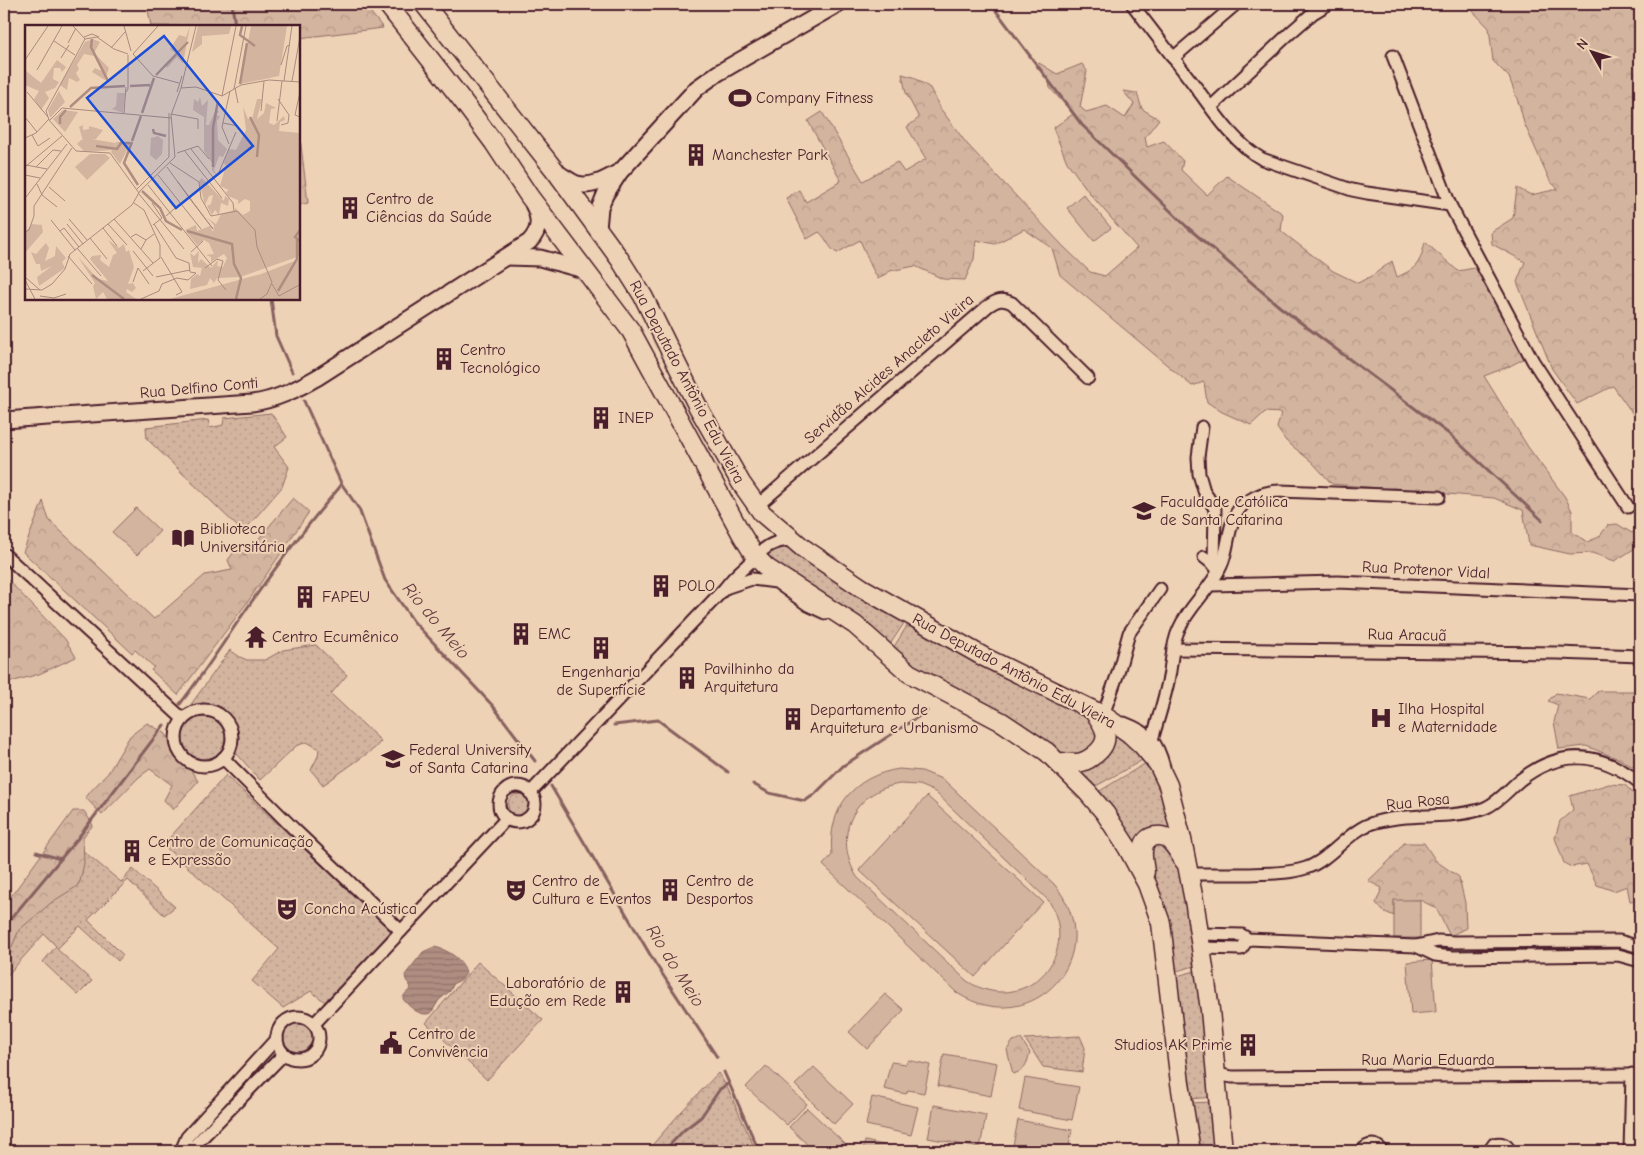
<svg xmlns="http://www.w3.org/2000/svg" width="1644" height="1155" viewBox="0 0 1644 1155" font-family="'Comic Neue',sans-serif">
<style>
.grass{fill:url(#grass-dots);stroke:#8e6a65}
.forest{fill:url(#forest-crowns);stroke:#8e6a65}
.garden{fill:#d3b49f;stroke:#8e6a65;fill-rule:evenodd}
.water{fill:url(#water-rules);stroke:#87615f}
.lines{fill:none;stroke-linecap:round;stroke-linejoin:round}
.stream{stroke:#87615f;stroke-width:3}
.street-casing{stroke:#4a1f2b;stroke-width:15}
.secondary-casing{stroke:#4a1f2b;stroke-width:19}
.primary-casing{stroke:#4a1f2b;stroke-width:21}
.street{stroke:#eed2b5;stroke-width:11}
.secondary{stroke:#eed2b5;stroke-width:15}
.primary{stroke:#eed2b5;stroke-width:18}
.labels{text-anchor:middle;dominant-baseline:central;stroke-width:4;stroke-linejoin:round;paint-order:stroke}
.poi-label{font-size:16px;fill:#4a1f2b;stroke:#eed2b5;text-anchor:start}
.street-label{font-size:16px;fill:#4a1f2b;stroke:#eed2b5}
.water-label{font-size:18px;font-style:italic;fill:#643a40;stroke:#eed2b5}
.inset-river{fill:none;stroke:#b08d81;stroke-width:2.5}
.inset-road{fill:none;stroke:#ac8a7e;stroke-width:1}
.view{fill:#1d4ed8;fill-opacity:0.15;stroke:#1d4ed8;stroke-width:2.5}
.inset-edge{fill:none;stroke:#4a1f2b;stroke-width:2.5}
</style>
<defs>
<pattern id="grass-dots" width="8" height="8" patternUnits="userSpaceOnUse" patternTransform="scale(1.25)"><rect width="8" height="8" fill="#d3b49f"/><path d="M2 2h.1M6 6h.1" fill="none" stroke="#b79a89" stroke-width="1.8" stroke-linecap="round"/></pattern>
<pattern id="forest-crowns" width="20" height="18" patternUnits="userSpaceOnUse" patternTransform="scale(1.25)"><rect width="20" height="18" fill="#d3b49f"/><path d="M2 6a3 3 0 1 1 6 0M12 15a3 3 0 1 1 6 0" fill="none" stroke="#b79a89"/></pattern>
<pattern id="water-rules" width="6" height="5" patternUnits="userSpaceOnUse" patternTransform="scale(1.25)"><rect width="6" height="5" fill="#b08d81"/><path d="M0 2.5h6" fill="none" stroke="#91736a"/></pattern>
</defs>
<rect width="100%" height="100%" fill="#eed2b5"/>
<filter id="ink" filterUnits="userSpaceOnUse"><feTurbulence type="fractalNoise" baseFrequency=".02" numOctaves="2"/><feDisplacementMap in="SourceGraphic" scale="10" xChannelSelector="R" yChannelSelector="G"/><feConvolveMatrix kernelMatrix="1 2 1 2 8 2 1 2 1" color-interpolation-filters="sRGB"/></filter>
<g filter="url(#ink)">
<g class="grass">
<path d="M271 413 287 437 274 447 289 467 282 487 243 532 147 439 146 427 208 420 210 428 223 425 224 418Z"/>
<path d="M778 544H792L908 617 887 649 762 554Z"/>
<path d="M912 618 1052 696 1100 724 1096 750 1063 757 890 653Z"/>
<path d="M316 645 347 675 331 694 381 741 375 748 323 785 311 770 318 756 319 749 307 742 296 746 260 780 230 746C233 718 217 704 190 713L187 710 230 650 240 657 247 660H265L283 650Z"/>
<circle cx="204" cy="738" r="21"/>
<path d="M1104 718 1148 757 1089 790 1066 765 1088 763Z"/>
<path d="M1151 760 1178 842 1164 832 1140 862 1093 795Z"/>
<path d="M226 775 393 933 325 1002 311 991 283 1008 252 981 279 949 163 845Z"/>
<circle cx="519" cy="805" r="11"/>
<path d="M1160 838 1176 854 1202 964 1169 973 1148 864 1152 840Z"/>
<path d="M76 845 121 882 133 869 175 907 164 915 128 880 88 920 123 955 118 961 80 926 57 949 92 981 78 995 43 962 56 946 44 934 4 979V942Z"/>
<path d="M478 962 543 1020 487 1080 426 1023Z"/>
<path d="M1202 969 1216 1097 1186 1099 1170 978Z"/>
<circle cx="298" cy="1037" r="15"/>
<path d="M1080 1036 1085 1048 1082 1072 1043 1067 1025 1039Z"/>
<path d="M718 1073 726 1085 756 1151H647L681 1112Z"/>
<path d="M1216 1102 1220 1151H1194L1186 1103Z"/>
</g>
<g class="forest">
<path d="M147 4H364L383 28 299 38V26H151Z"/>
<path d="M1466 4H1640V424L1613 386 1577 404 1552 369 1517 282 1525 262 1492 244 1491 232 1513 218 1517 188 1531 195 1558 189 1550 181 1524 123 1520 107 1509 77 1493 61 1489 28Z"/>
<path d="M1039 63 1057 74 1082 64 1087 71 1080 107 1086 112 1107 106 1125 118 1134 104 1123 91 1137 93 1142 109 1159 119 1145 137 1147 147 1164 141 1183 161 1181 170 1207 195 1227 176 1283 214 1281 231 1333 271 1358 283 1373 275 1392 261 1397 277C1418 268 1420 263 1425 242L1458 271 1480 267 1525 358 1510 366 1484 376 1528 447 1565 497 1572 511V532L1587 542 1599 537 1608 525 1617 524 1632 533 1640 528V545L1615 561 1592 553 1570 554 1529 545 1523 510 1494 498 1332 484 1312 462 1286 441 1277 428 1281 413 1265 412 1251 425 1222 412 1207 402 1204 382 1192 386 1060 275 1052 248 1024 229 995 244 976 240 974 259 965 280 943 279 915 266 890 271 878 279 871 266 860 240 837 253C828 248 827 238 819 232L807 239 786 198 799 190 806 202 841 181 808 121 822 112 863 181 897 162 904 172 926 159 907 127 919 118 906 93 902 74 913 77 930 88 940 108 967 144 1063 246 1090 272 1105 276 1137 248 1091 195 1067 162 1053 128 1073 114 1050 88 1049 82 1036 66Z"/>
<path d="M299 129 308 203 299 205Z"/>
<path d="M293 498 309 512 249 600 178 695 151 670 154 667 135 650 132 653 23 552 43 501 49 520 154 619 205 575 232 570 228 560 237 548 245 555Z"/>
<path d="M4 576 65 639 76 657 39 674 4 684Z"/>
<path d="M1598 691H1640V771L1619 759 1586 746 1559 749 1554 722 1558 705 1548 701 1556 693 1590 699Z"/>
<path d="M147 723 165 733 198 781 173 810 164 800 172 785 150 769 139 777 102 815 85 797 108 773 130 736Z"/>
<path d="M1609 784 1625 785 1639 799 1636 818 1640 822V865L1633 868 1640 876V900L1630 901 1627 886 1614 891 1597 885 1587 864 1571 867 1564 863 1555 838 1560 821 1573 810 1570 796Z"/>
<path d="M73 811H84L93 825 83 837 84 863 80 882 76 887 52 902 19 930 8 956 4 960V906Z"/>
<path d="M1404 843H1424L1436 861 1459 877 1465 903 1466 928 1450 936 1436 908 1420 900 1394 901V916L1383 911 1376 903 1382 888 1368 881 1390 860Z"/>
<path d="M1640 993V1070H1637L1640 1036H1634L1636 994Z"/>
<path d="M1021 1039 1030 1053C1027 1063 1025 1071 1013 1074L1007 1050 1013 1041Z"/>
</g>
<g class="garden">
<path d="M1083 194 1111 228 1094 241 1067 208Z"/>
<path d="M136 508 160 531 137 555 112 532Z"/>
<path d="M899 769 922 771 944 780 1054 884C1112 953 1034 1042 957 993L823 865 832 855C827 809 853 776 899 769ZM900 784 919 785 935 792 1049 901C1083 958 1023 1017 967 981L857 877C832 836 853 791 900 784Z"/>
<path d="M927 796 1043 902 975 977 859 870Z"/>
<rect x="1394" y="900" width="26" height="38"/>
<path d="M1432 960 1436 1012 1411 1014 1407 962Z"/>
<path d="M885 994 904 1010 867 1049 849 1032Z"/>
<path d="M944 1054 997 1063 991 1096 938 1086Z"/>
<path d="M908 1060 930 1065 924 1093 908 1090 906 1094 884 1089 891 1062 906 1064Z"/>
<path d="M766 1066 807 1104 787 1125 746 1087Z"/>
<path d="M814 1067 853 1104 834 1124 795 1085Z"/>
<path d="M1025 1078 1079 1087 1072 1120 1019 1110Z"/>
<path d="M872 1097 918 1107 911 1135 866 1125Z"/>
<path d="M934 1105 986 1115 980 1148 928 1138Z"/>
<path d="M807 1108 845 1144 839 1151H814L789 1127Z"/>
<path d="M1018 1120 1072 1130 1068 1151H1012Z"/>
<path d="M865 1141 911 1151H863Z"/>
</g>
<path class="water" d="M434 947C447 949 464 960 466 973L461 980 454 983 450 991 439 1000 431 1013C421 1017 410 1008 403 999 403 994 409 992 411 987L406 980 405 975 423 952Z"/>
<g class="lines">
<g class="stream">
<path d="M232 4 235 26"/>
<path d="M991 4 1082 125 1186 226 1280 307 1449 434 1542 520"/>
<path d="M271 299 276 336 292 372"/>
<path d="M304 401 341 483 359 509 385 580 414 622 493 706 535 761"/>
<path d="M180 704C205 672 227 637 250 604 278 564 307 525 339 488L341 483"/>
<path d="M614 725 658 720 728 772"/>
<path d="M753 784 769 793 805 801 815 794 843 766 927 711"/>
<path d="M551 786 655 963 717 1057"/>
<path d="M36 852 61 859"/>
<path d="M4 927 78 838 164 725"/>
<path d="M724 1072 759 1151"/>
<path d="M664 1151 684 1130 701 1117 720 1089 729 1083"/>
</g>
<defs>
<g id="street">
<path d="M1132 4C1153 31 1174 59 1195 86 1214 112 1234 143 1262 159L1352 190 1367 193 1450 205"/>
<path d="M1393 56 1450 205 1533 361 1628 507"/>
<path d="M1173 58 1236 4"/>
<path d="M1211 107 1290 33 1313 13 1328 4"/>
<path d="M1202 427 1198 457 1199 474 1204 491 1215 509 1214 565 1218 571"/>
<path d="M757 506 988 306C997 300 1002 298 1012 303L1088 378"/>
<path d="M4 554 183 719"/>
<path d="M1204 557 1214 565"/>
<path d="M1210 585 1338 582 1640 595"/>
<path d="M725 588 752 579 776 582 808 605 825 613"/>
<path d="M1173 649 1558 653 1640 656"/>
<circle cx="204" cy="738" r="28"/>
<path d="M1109 717 1103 715 1118 673 1129 633 1160 589"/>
<path d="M1124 723C1150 733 1157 741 1164 767"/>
<path d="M1152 740C1158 719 1165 698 1169 677 1172 661 1172 643 1179 629 1189 606 1211 589 1221 566 1231 544 1226 515 1248 501 1259 494 1268 491 1280 491L1439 497"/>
<path d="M223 758 294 829 401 931"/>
<circle cx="517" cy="804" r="18"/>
<path d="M530 793 725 588C733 577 737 574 746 566 762 551 768 541 792 540"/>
<path d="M1189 874C1210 874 1230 874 1250 874 1269 873 1288 874 1306 868 1332 859 1349 829 1376 822 1399 816 1424 816 1448 815 1460 814 1473 813 1485 808 1499 802 1508 790 1520 780 1561 748 1601 752 1640 783"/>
<path d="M1200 934 1242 935 1248 939 1416 946 1438 941 1454 942 1619 941 1640 947"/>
<path d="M1416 946 1435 955 1452 957 1618 955 1640 961"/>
<path d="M1202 948 1241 949 1248 939"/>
<circle cx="298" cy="1038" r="21"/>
<path d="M314 1024 507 818"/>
<path d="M1216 1074 1232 1077 1640 1075"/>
<path d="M181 1151 187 1137 277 1038"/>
<path d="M189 1151 284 1054"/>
<path d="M1362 1151C1368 1143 1377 1143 1382 1151"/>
<path d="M1489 1151 1494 1144C1501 1142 1507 1144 1510 1151"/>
<path d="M1630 1151 1632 1074"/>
</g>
<g id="secondary">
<path d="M559 174C565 177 571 182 577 184 591 188 607 179 619 172"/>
<path d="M598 229 600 207 605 195 620 172 697 88 718 73 838 4"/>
<path d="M507 257 540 258 584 270"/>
<path d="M4 420 252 403C276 400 297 389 318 377L529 242C541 230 540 218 533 204"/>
</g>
<g id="primary">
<path d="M387 4 462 100 494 143 529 196 631 331 742 535 755 556 767 568 855 625 909 673 1002 722 1047 752 1088 793 1105 813 1127 847 1147 884 1161 923 1180 1083 1191 1151"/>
<path d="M424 4 557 173 619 258 643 296 698 407 741 483 762 513 803 548 862 588 984 657 1103 715 1130 734 1142 745 1158 764 1168 785 1182 839 1195 906 1210 1010 1223 1151"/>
<path d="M1058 762C1064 762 1069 763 1075 763 1081 763 1088 760 1093 756 1113 742 1106 727 1093 711"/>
<path d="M1145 872C1143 859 1138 838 1156 836 1161 835 1166 837 1170 841 1176 847 1180 854 1184 861"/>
</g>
</defs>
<use href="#street" class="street-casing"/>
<use href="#secondary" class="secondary-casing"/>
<use href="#primary" class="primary-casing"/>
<use href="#street" class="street"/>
<use href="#secondary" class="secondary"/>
<use href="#primary" class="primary"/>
</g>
</g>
<defs>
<symbol id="stadium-bare" viewBox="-9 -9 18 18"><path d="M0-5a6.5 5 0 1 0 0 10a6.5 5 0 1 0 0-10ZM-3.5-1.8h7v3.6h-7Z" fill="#4a1f2b" stroke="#eed2b5" stroke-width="2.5" paint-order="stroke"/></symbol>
<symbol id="building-bare" viewBox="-9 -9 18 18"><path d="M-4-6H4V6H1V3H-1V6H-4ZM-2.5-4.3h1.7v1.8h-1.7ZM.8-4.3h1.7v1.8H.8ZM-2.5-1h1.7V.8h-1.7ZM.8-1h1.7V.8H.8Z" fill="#4a1f2b" stroke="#eed2b5" stroke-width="2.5" paint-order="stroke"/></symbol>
<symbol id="university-bare" viewBox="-9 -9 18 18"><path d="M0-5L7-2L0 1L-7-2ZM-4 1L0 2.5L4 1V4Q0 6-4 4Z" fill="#4a1f2b" stroke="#eed2b5" stroke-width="2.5" paint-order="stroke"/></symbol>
<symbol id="library-bare" viewBox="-9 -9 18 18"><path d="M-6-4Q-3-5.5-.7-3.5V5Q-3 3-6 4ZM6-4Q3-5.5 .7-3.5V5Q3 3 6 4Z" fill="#4a1f2b" stroke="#eed2b5" stroke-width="2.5" paint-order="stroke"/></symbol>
<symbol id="temple-bare" viewBox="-9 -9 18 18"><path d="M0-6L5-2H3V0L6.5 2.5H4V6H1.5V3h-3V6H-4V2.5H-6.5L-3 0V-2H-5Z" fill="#4a1f2b" stroke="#eed2b5" stroke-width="2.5" paint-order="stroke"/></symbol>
<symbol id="hospital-bare" viewBox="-9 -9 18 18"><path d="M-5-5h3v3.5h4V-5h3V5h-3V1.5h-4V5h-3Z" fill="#4a1f2b" stroke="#eed2b5" stroke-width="2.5" paint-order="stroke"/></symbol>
<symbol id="theatre-bare" viewBox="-9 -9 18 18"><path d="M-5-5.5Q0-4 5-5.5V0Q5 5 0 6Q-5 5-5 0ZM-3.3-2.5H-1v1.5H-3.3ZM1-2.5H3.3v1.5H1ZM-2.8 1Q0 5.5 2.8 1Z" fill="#4a1f2b" stroke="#eed2b5" stroke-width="2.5" paint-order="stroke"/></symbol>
<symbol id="civic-bare" viewBox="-9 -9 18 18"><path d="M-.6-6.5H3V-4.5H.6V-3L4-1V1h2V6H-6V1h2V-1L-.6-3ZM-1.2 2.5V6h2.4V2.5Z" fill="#4a1f2b" stroke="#eed2b5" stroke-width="2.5" paint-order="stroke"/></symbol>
</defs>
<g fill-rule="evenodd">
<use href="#stadium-bare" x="724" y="82" width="32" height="32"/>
<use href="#building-bare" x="680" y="139" width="32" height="32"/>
<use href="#building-bare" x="334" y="192" width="32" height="32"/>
<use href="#building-bare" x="428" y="343" width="32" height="32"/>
<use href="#building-bare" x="585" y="402" width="32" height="32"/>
<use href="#university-bare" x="1128" y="495" width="32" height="32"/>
<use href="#library-bare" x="167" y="522" width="32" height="32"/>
<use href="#building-bare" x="645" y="570" width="32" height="32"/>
<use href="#building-bare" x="289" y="581" width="32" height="32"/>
<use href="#building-bare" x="505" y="618" width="32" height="32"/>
<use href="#temple-bare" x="240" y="621" width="32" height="32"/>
<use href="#building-bare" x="585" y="632" width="32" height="32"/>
<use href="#building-bare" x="671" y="662" width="32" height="32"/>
<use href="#hospital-bare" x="1365" y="702" width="32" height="32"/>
<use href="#building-bare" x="777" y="703" width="32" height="32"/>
<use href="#university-bare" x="377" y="743" width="32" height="32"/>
<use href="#building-bare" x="116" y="835" width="32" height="32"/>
<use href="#theatre-bare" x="500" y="874" width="32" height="32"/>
<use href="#building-bare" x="654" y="874" width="32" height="32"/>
<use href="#theatre-bare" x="271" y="893" width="32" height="32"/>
<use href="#building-bare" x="607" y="976" width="32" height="32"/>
<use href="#civic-bare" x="375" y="1027" width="32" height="32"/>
<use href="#building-bare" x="1232" y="1029" width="32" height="32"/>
</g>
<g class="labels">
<g class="poi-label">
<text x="756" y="98">Company Fitness</text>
<text x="712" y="155">Manchester Park</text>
<text x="366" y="199">Centro de<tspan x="366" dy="18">Ciências da Saúde</tspan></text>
<text x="460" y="350">Centro<tspan x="460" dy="18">Tecnológico</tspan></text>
<text x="618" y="418">INEP</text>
<text x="1160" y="502">Faculdade Católica<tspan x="1160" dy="18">de Santa Catarina</tspan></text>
<text x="200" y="529">Biblioteca<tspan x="200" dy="18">Universitária</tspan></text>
<text x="678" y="586">POLO</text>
<text x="322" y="597">FAPEU</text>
<text x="538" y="634">EMC</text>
<text x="272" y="637">Centro Ecumênico</text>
<text x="704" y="669">Pavilhinho da<tspan x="704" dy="18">Arquitetura</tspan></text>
<text x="601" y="672" text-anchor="middle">Engenharia<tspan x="601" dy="18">de Superfície</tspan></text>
<text x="1398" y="709">Ilha Hospital<tspan x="1398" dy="18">e Maternidade</tspan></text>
<text x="810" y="710">Departamento de<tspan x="810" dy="18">Arquitetura e Urbanismo</tspan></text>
<text x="409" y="750">Federal University<tspan x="409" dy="18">of Santa Catarina</tspan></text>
<text x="148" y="842">Centro de Comunicação<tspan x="148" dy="18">e Expressão</tspan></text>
<text x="532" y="881">Centro de<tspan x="532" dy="18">Cultura e Eventos</tspan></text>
<text x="686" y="881">Centro de<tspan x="686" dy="18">Desportos</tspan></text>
<text x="304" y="909">Concha Acústica</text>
<text x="606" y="983" text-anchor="end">Laboratório de<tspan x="606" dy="18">Edução em Rede</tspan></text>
<text x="408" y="1034">Centro de<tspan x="408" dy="18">Convivência</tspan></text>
<text x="1232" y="1045" text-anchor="end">Studios AK Prime</text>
</g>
<g class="street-label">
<text transform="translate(889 369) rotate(-41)">Servidão Alcides Anacleto Vieira</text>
<text transform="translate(687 382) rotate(62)">Rua Deputado Antônio Edu Vieira</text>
<text transform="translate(199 388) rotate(-5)">Rua Delfino Conti</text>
<text transform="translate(1426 570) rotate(3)">Rua Protenor Vidal</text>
<text transform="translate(1407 635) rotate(1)">Rua Aracuã</text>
<text transform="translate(1014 671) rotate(28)">Rua Deputado Antônio Edu Vieira</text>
<text transform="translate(1418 802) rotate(-6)">Rua Rosa</text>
<text x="1428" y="1060">Rua Maria Eduarda</text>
</g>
<g class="water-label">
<text transform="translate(436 621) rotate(50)">Rio do Meio</text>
<text transform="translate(675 966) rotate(58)">Rio do Meio</text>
</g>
</g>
<g transform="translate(25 25)">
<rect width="275" height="275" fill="#eed2b5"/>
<path d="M226 1H262L254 51 215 59ZM92 68H100L98 88 87 84 91 81ZM58 100V105L64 104V101L78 105 71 114 58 116 54 102ZM91 117H106L95 139 86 127Z" fill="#d3b49f"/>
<path d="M165 1 158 38 152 32 142 43 140 40 151 29 145 24 154 10 161 12ZM68 14 75 17 69 28 84 43 80 55 67 47 70 43 77 46 69 31 59 29 52 40 54 44 51 48 55 55 52 57 44 53 42 65 35 60 60 17ZM32 35 41 42 37 47 35 43H29L28 54 34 57 30 63 20 67 24 73 16 85 9 74 14 66 0 60V45L16 58ZM34 66 40 77 25 93 23 85ZM175 72 177 81 183 75 181 100H184L191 84 194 87 191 89 195 92 192 96 193 115 202 124 198 132 194 131 189 145 192 150 187 146V138L179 126V92L168 85 169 74 173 77ZM232 74H237L232 94 239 88 241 78 251 83 246 84 244 98 249 100 259 91 260 95 255 97 254 106 275 108V231L215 252 192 253 189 258 185 253 182 260 165 264 166 254 172 249 175 251 177 243 168 242 165 228 169 231 174 226 173 238 176 234 186 243 193 235 192 241 198 242 202 233 199 229 186 237V232L181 230 189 229 184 218 179 215 172 220 160 205 171 200 172 206 185 201 188 207 189 200 182 193 191 199 196 189 210 185V183L218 190 225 186V176L220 174 213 179V175L203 171 201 167 204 165 195 161 201 140 198 138 204 124 211 125 221 105 218 82 223 94H227ZM38 85 53 87 40 107 28 94ZM66 114 90 118 88 125 60 127 52 119 56 115ZM177 153 199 176 200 171 204 174 203 181 196 178 194 190 190 185 187 190 182 181 186 179 188 170 184 171 180 180 174 156ZM16 196 18 207 0 228V207L7 199 17 200ZM83 215 94 223 99 219 101 227 104 225 109 242 103 259 108 258 111 263 107 267 102 264 101 267 111 274H82L78 267 71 274 68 261 70 258 53 232 73 254 83 256 65 234 67 231 76 230 75 235 84 242 88 230 92 228ZM21 218 24 223 20 236 30 231 31 221 41 233 37 237 40 243 14 261 12 252 27 241 16 246 15 239H11L6 227 11 229ZM275 234V274H145L236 249Z" fill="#d3b49f"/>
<path d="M173 1H206L204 9 177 11V19L167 27Z" fill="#d3b49f"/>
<path d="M133 111 138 115 137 129 131 135 125 130 126 113ZM65 129H80L85 133 62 155 50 142Z" fill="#d3b49f"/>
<path class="inset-river" d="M217 1 215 10 230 21M67 14 66 22 83 56M131 50 163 17M215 59 222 18M105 61 125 60M45 82 66 63 100 61M117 88 129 53M225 92 234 110 232 132M35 99V92L41 85M128 104 129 108 141 111M107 116 116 91M107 117 99 138 113 160M71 121 92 124 96 118H105M188 142V103L193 76M117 166 135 183 141 196 157 205M275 205 270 212 275 216M162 206 207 219 209 239 216 253 211 274M67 250 99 274M253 266 272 234V214"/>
<path class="inset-road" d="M48 1 60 14M99 1 106 26M59 12 67 9 74 12M29 16 50 30M43 18 51 3M86 23 100 7M103 29 89 24 72 12 60 14 21 86 24 95 51 126 85 128 114 168M108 29 128 51 154 58M108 29 133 1M36 33 44 20M0 35 23 1M256 40 262 21 265 20M12 45 37 1M259 56 267 1M267 56 275 12M156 63 171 62 197 71 216 60 244 55 275 57M210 63 213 78M209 64 221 1M2 67 23 92M101 67 103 64V30M152 67 157 51M275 67 270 90 275 92M197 71 211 1M253 74 264 90 263 98 256 100M236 86 239 56M99 88 101 62M146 89 173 94V104M0 92 12 107M25 95 37 83 146 93M252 96 257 56M198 98 213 101M7 110 13 121 25 113M0 113 11 108 24 94M204 119 197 102 205 66M166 124 208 178 209 186M159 125 197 173M152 128 173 121 184 134M145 138 174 157 176 173 186 191 212 186 230 205 232 222 247 257 242 269 235 274M1 140 22 144M0 142 37 111M11 142 28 125 36 126M142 142 165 174 188 204 153 157M194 147 211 107M0 150 15 153M133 150 176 204M12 159 17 170 32 182M123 160 187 241M24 162 40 176M112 164 144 132V88M114 169 159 224M1 172 42 119M109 178 119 185 135 220V233L118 246M127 178 137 193 128 200M141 191 156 178M44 194 62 215M89 194 128 238M26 195 50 225M42 199 58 219M83 199 102 220M78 203 92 221M35 206 39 203 54 222M0 207 4 205 9 191V181L47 123M106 212 111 209 121 215M65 213 82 234M52 223 76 251M116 224 121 215 129 209M108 226 128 251M166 227 178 216M43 231 67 259M136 232 157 267 151 270M180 243 192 234 198 236 193 255 201 265M0 252 15 265M131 252 165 245M0 255 10 274M108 257 113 243 124 259M247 259 254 271 274 260M0 264 17 265 27 259 40 244 45 229 107 180 115 166 150 132 146 90 156 63 171 1M15 271 29 273 41 269M116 274 134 266 137 259 152 253 163 255 171 248 165 247 164 238 151 233 129 199"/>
<path class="view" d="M139 11 228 121 151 183 62 73Z"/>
<rect width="275" height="275" class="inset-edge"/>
</g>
<rect width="1644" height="1155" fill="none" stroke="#eed2b5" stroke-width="20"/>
<rect x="10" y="10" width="1624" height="1135" fill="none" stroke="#4a1f2b" stroke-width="2" filter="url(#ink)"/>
<g transform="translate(1592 52) rotate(309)" stroke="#eed2b5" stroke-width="4" paint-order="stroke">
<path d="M0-4L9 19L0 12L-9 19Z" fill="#4a1f2b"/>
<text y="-8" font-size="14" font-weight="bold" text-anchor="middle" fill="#4a1f2b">N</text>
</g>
</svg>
